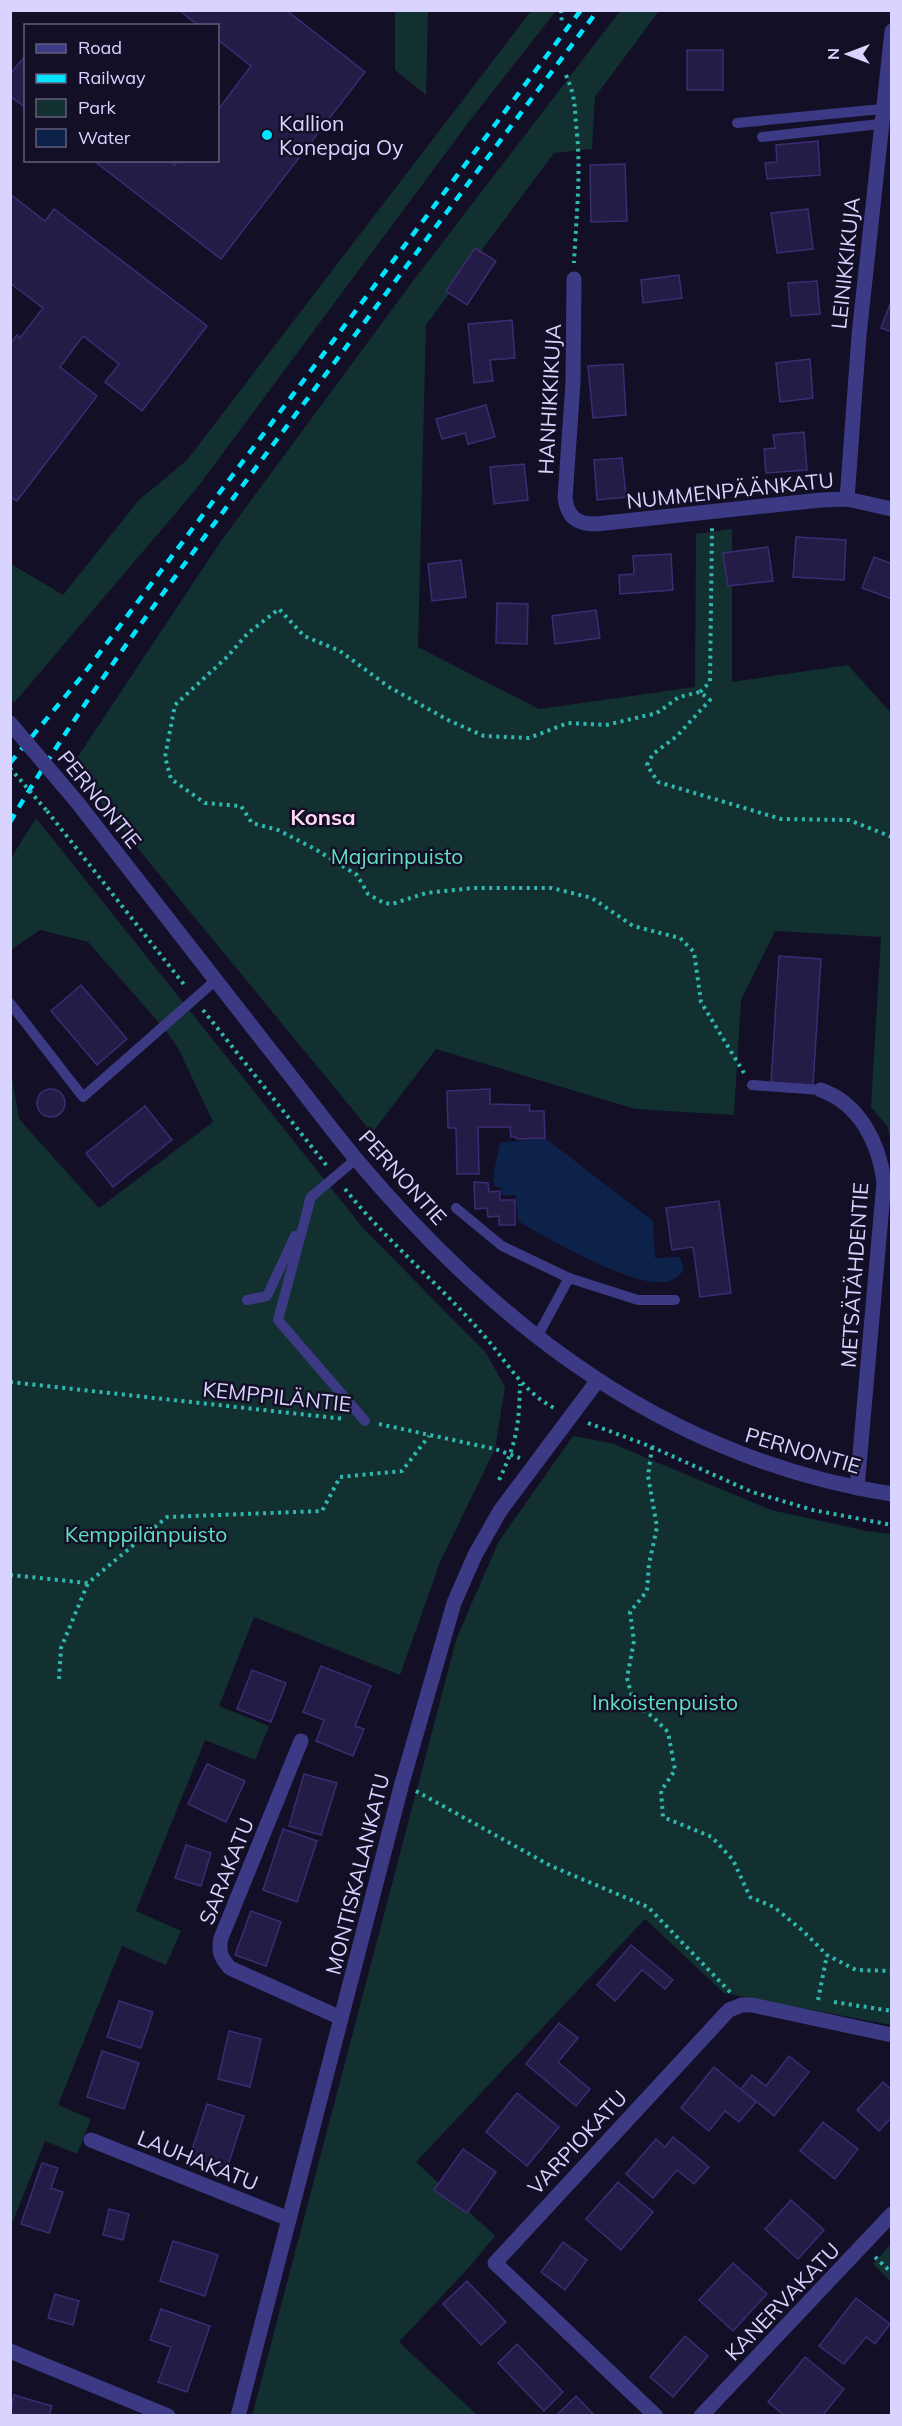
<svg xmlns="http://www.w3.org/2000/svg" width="902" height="2426" viewBox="0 0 902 2426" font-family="Mulish,sans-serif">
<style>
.green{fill:#12302f}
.water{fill:#0c2248}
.building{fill:#241b47;stroke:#3b2d73;stroke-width:1.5}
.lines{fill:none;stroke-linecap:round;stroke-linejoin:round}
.path{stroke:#2fb8b0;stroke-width:4;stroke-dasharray:3 4.5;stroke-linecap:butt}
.service{stroke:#3d3a85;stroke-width:10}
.minor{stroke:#3d3a85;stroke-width:15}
.tertiary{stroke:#3d3a85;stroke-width:15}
.rail{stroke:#00e5ff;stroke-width:4.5;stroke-dasharray:9 8;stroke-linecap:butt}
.path-bridge{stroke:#2fb8b0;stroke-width:4;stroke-dasharray:3 4.5;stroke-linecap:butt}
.tertiary-bridge{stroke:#3d3a85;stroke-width:15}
.poi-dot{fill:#00e5ff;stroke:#130f26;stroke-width:2}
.labels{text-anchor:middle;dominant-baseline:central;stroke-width:5;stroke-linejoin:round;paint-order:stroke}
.poi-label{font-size:21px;fill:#d9d4ff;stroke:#130f26;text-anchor:start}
.street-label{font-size:21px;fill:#d9d4ff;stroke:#130f26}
.park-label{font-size:21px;fill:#5fe0c0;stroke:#130f26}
.neighbourhood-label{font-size:22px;font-weight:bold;fill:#ffd6f0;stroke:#130f26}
</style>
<rect width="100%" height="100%" fill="#130f26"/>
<g class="green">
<path d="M395 11H428L426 95 395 70Z"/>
<path d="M531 11H556L468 123 197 488 14 703 10 699 11 564 63 595 139 500 187 460Z"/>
<path d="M620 11H659L595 97 592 149 554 153 426 325 418 647 539 709 695 687 696 534 732 529V682L848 665 891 713V1141L887 1126 871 1107 881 937 775 931 741 1000 734 1115 635 1109 436 1049 372 1133 112 817 73 764 221 541 410 285Z"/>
<path d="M36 818 363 1228 486 1353 505 1387 495 1449 440 1562 400 1675 254 1617 219 1706 269 1726 255 1760 205 1740 136 1911 181 1931 166 1965 122 1946 58 2105 91 2119 77 2154 45 2141 11 2226V1071L19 1119 99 1208 213 1122 178 1048 163 1027 88 942 40 930 11 950V858Z"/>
<path d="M573 1436 611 1443 771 1510 867 1531 891 1534V2025L724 1993 645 1919 416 2162 495 2236 471 2265 399 2342 477 2415 252 2416 457 1637 499 1541Z"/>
<path d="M891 2244V2282L873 2264Z"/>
</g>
<path class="water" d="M545 1138 653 1221 655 1258 680 1257 684 1270C679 1276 673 1281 665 1282 632 1287 548 1239 518 1221L516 1195H502L501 1188 494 1186V1171L500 1143Z"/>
<g class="building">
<path d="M179 10H286L365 72 221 259 93 160H169L175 165 178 160H218V110L251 66 218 40V26H199Z"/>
<rect x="687" y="50" width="36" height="40"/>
<path d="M26 55V108L10 96V74Z"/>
<path d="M818 141 820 175 767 179 765 163 777 162 776 145Z"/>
<path d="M625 164 627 221 591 222 590 165Z"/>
<path d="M10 194 45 221 54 209 207 326 142 411 105 382 119 364 83 336 60 367 97 396 17 501 10 497V344L17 335 20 338 43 308 10 283Z"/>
<path d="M808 209 813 249 777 253 771 213Z"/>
<path d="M475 248 496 261 467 305 446 291Z"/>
<path d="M679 275 682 298 643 303 641 280Z"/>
<path d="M817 281 820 314 791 316 788 283Z"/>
<path d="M892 299V332L881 328Z"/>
<path d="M512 320 515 358 490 360 493 381 474 383 468 324Z"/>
<path d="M810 359 813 398 780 402 776 363Z"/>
<path d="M623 364 626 415 593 418 588 366Z"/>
<path d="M486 405 495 437 468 444 465 433 442 439 436 419Z"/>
<path d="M804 432 807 470 766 473 764 449 775 448 773 435Z"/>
<path d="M622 458 626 497 597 500 594 460Z"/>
<path d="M524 464 528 500 494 504 490 467Z"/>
<path d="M796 537 846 540 844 580 793 577Z"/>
<path d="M768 547 773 581 728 586 723 553Z"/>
<path d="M671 554 673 590 620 594 619 575 634 574 633 556Z"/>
<path d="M874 557 892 564V599L862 588Z"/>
<path d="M461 560 466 597 432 601 428 564Z"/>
<path d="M497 603 528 604 527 644 496 643Z"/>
<path d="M596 610 600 638 555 644 552 616Z"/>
<path d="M779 956 821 959 813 1085 771 1083Z"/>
<path d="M81 985 127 1039 97 1065 51 1011Z"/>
<circle cx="51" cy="1103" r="14"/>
<path d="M490 1089V1104L530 1105 529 1111H544L545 1138 517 1139 516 1137H511L510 1127H478L479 1174H457L456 1128H448L447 1091Z"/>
<path d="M145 1106 172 1140 113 1187 86 1153Z"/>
<path d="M474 1182 488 1183 489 1192 500 1191V1200H515V1225H499V1216L488 1217 487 1208 475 1209Z"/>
<path d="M719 1201 731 1293 700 1297 693 1247 672 1250 666 1208Z"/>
<path d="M321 1666 371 1686 355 1726 364 1729 353 1756 316 1741 324 1720 303 1712Z"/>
<path d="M252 1670 286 1683 271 1722 237 1709Z"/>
<path d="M207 1764 245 1781 226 1822 188 1804Z"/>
<path d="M304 1774 337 1783 321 1835 289 1826Z"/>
<path d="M283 1829 317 1841 297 1902 263 1890Z"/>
<path d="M186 1845 211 1853 201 1886 175 1878Z"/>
<path d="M251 1911 281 1922 266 1966 235 1955Z"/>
<path d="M631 1945 673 1980 665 1989 642 1970 615 2001 597 1985Z"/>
<path d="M119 2001 153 2012 141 2048 107 2037Z"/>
<path d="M559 2023 578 2038 558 2062 590 2089 576 2106 526 2064Z"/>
<path d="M229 2031 261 2039 250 2087 218 2079Z"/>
<path d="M102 2051 139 2063 124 2109 87 2097Z"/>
<path d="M789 2056 809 2072 774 2116 741 2089 752 2075 766 2086Z"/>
<path d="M714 2067 756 2102 739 2122 725 2111 709 2131 681 2108Z"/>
<path d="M883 2082 892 2090V2117L879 2131 857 2110Z"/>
<path d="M517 2093 559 2127 527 2166 486 2132Z"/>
<path d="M207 2104 244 2116 227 2168 190 2156Z"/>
<path d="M823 2122 858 2149 835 2179 800 2151Z"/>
<path d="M673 2137 709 2167 694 2184 677 2170 653 2198 626 2174 656 2139 665 2147Z"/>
<path d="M463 2149 496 2172 467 2213 434 2190Z"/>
<path d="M42 2163 58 2168 51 2188 63 2192 49 2233 21 2224Z"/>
<path d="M618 2182 653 2212 621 2250 586 2219Z"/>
<path d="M791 2200 824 2230 798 2259 765 2229Z"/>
<path d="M109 2209 129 2214 123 2240 103 2235Z"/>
<path d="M173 2241 218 2255 205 2296 160 2281Z"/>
<path d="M563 2242 587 2260 565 2290 541 2272Z"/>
<path d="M733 2263 767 2294 733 2331 699 2300Z"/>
<path d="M467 2281 506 2322 481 2345 443 2304Z"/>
<path d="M55 2294 79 2301 73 2325 48 2318Z"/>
<path d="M856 2298 890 2324 875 2344 866 2337 844 2364 819 2346Z"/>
<path d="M161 2309 210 2326 187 2392 158 2382 171 2347 150 2340Z"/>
<path d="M685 2336 708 2356 673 2397 650 2377Z"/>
<path d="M517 2344 563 2392 544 2411 498 2363Z"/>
<path d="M805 2357 844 2389 822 2416H785L768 2402Z"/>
<path d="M14 2395 52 2406 49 2416H10Z"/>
<path d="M576 2396 595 2416H556Z"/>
</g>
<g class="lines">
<g class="path">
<path d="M561 10 562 25"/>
<path d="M566 75C577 101 574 108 577 134 581 177 576 219 574 263"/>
<path d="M700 692 710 682 712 527"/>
<path d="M47 811 186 987"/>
<path d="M203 1010 327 1166"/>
<path d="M744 1073 701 1002 694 952 680 938 633 926 592 898 552 888H473L426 893 392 904 384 903 368 894 357 875 315 849 278 830 252 823 241 806 205 803 171 779 165 757 175 705 227 657 248 633 279 609 304 636 340 651 389 687 448 720 484 736 529 738 568 723 606 725 657 713 679 697 700 692 710 700 677 736 653 754 647 765 658 782 781 819 849 820 892 837"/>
<path d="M345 1189C388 1243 442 1286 486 1338 510 1366 523 1392 556 1409"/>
<path d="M10 1382 345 1419"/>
<path d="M588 1423 652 1447 752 1492 813 1510 892 1525"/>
<path d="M379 1424 495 1449 520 1458"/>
<path d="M652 1447 648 1476 657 1527 649 1564 647 1591 630 1612 634 1641 627 1678 634 1704 653 1717 668 1732 675 1770 661 1791 663 1817 712 1837 733 1860 750 1897 774 1907 803 1931 827 1955 856 1970 892 1971"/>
<path d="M499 1480C517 1442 519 1425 520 1384"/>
<path d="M10 1575 88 1583 167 1517 322 1511 340 1477 402 1471 429 1436"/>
<path d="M59 1679 61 1648 88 1583"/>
<path d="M416 1791 551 1866 648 1907 731 1993"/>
<path d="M818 2000 827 1955"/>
<path d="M834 2002 892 2011"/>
<path d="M875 2257 892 2273"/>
</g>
<g class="service">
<path d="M737 123 882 109"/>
<path d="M762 137 880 124"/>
<path d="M10 1003 83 1097 216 980"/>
<path d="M752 1085 821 1090"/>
<path d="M311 1197 278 1320 365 1421"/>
<path d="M309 1202 311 1197 356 1159"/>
<path d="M456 1208 502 1246 569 1278 537 1337"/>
<path d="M569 1278 638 1300H675"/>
<path d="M247 1300 267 1296 295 1236"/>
</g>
<g class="minor">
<path d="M574 279 573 383 565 498C568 518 577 524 596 524L821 500 847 499 892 509"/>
<path d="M847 499 859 335 892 31"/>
<path d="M821 1090C860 1104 879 1143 884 1182L857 1488"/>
<path d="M301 1741 221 1938C218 1952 221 1958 230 1968L341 2018"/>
<path d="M91 2140 289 2219"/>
<path d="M10 2351 168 2416"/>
<path d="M238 2416 402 1783 454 1603 475 1555 500 1511 598 1380"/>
<path d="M656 2416 495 2263 729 2010 742 2005H752L892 2035"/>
<path d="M701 2416 892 2214"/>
</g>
<path class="tertiary" d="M77 802C140 883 204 964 267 1046 297 1083 325 1122 356 1159 498 1328 668 1459 892 1494"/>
<g class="rail">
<path d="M10 763 83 675 581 10"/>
<path d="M10 822C89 689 183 566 275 442 383 298 490 154 598 10"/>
</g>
<path class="path-bridge" d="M10 768 47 811"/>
<path class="tertiary-bridge" d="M10 723 77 802"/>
</g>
<circle class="poi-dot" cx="267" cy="135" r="6"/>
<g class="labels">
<g class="poi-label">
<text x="279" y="123">Kallion<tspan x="279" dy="24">Konepaja Oy</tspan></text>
</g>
<g class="street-label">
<text transform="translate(845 263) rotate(-84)">LEINIKKIKUJA</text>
<text transform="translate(549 399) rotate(-87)">HANHIKKIKUJA</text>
<text transform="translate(730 490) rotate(-6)">NUMMENPÄÄNKATU</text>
<text transform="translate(100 799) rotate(51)">PERNONTIE</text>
<text transform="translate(403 1177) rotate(48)">PERNONTIE</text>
<text transform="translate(854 1275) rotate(-86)">METSÄTÄHDENTIE</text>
<text transform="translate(277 1396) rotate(6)">KEMPPILÄNTIE</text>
<text transform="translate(803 1450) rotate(16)">PERNONTIE</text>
<text transform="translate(226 1871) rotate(-68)">SARAKATU</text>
<text transform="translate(357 1874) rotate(-76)">MONTISKALANKATU</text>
<text transform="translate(577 2142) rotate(-47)">VARPIOKATU</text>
<text transform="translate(198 2160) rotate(22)">LAUHAKATU</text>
<text transform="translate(782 2301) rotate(-46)">KANERVAKATU</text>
</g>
<g class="park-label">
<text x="397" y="856">Majarinpuisto</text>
<text x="146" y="1534">Kemppilänpuisto</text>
<text x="665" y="1702">Inkoistenpuisto</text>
</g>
<g class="neighbourhood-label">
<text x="323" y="817">Konsa</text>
</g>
</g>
<rect width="902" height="2426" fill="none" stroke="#d9d4ff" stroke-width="24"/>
<rect x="24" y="24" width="195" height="138" fill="#130f26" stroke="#625e7d" stroke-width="1.5"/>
<rect x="36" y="44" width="30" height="9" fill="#3d3a85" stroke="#625e7d" stroke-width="1.5"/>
<text x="78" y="54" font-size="18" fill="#d9d4ff">Road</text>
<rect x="36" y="74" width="30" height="9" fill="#00e5ff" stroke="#625e7d" stroke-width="1.5"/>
<text x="78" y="84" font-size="18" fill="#d9d4ff">Railway</text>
<rect x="36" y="99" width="30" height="18" fill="#12302f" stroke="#625e7d" stroke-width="1.5"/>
<text x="78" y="114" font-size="18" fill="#d9d4ff">Park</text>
<rect x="36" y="129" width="30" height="18" fill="#0c2248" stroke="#625e7d" stroke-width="1.5"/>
<text x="78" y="144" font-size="18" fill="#d9d4ff">Water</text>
<g transform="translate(848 54) rotate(270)" stroke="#130f26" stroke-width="4.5" paint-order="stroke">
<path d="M0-4.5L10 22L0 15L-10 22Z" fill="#d9d4ff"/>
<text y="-9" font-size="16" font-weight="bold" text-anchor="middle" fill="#d9d4ff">N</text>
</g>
</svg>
